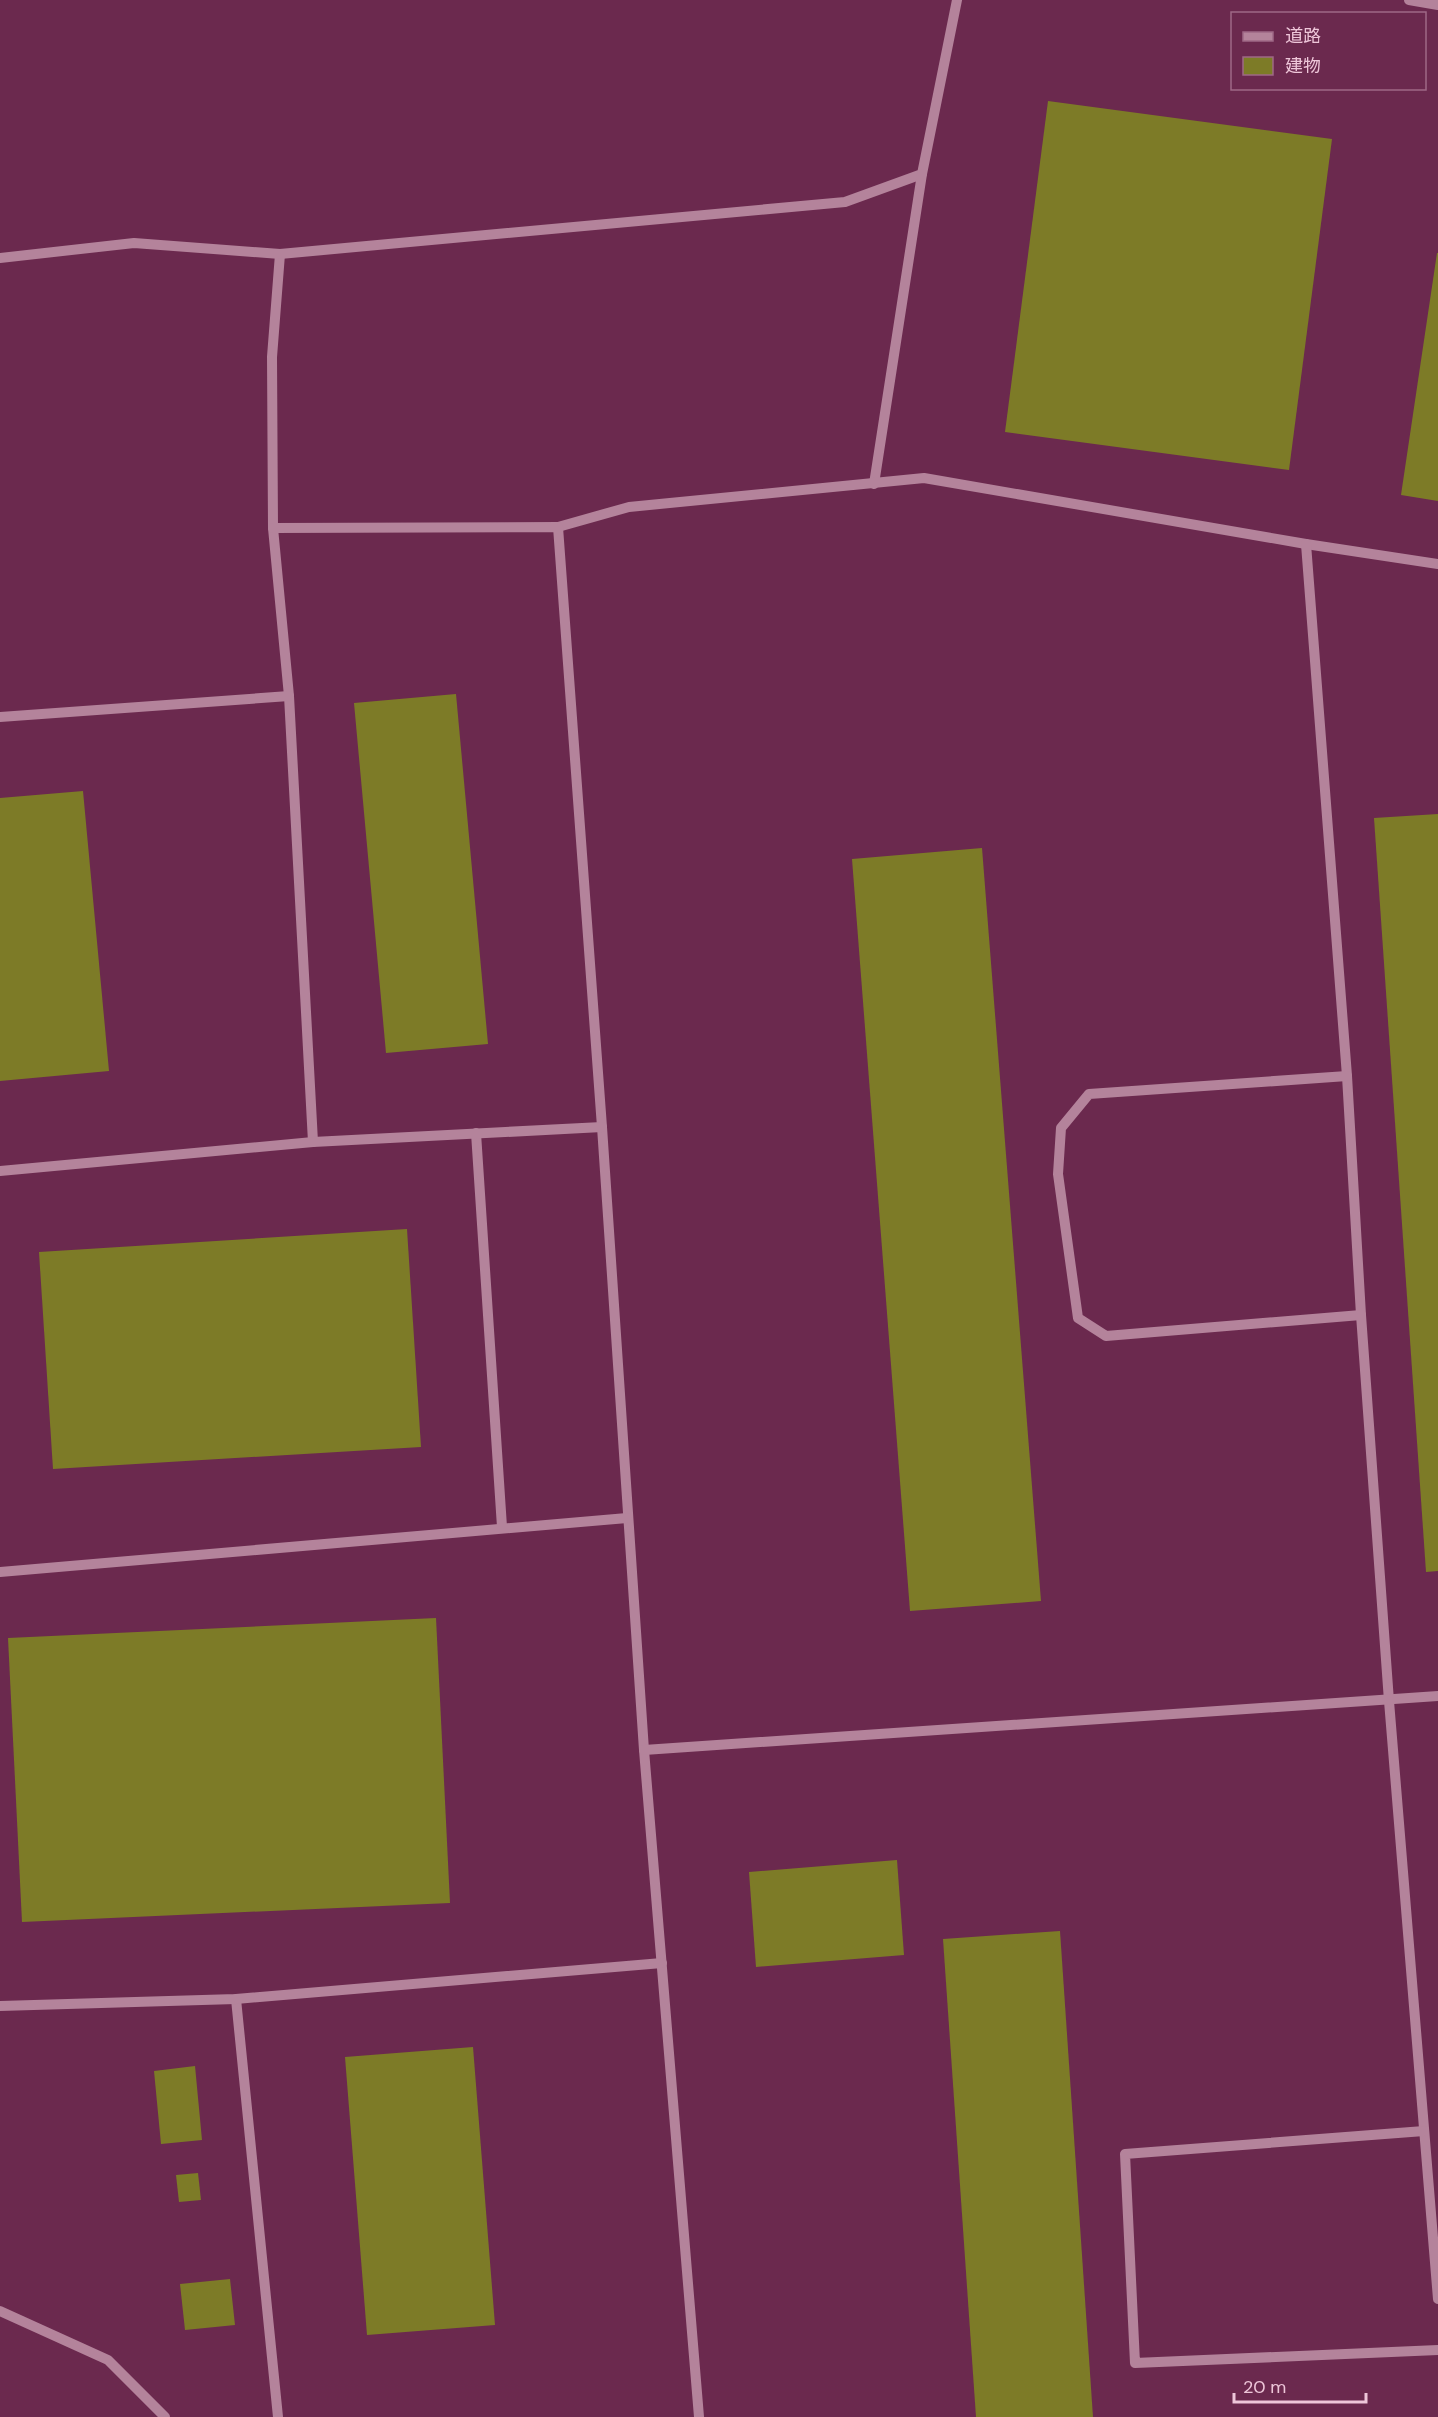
<svg xmlns="http://www.w3.org/2000/svg" width="1438" height="2417" viewBox="0 0 1438 2417" font-family="'DM Sans','Noto Sans JP',sans-serif">
<style>
.building{fill:#7d7b27}
.lines{fill:none;stroke-linecap:round;stroke-linejoin:round}
.minor{stroke:#b4839b;stroke-width:10}
</style>
<rect width="100%" height="100%" fill="#6b294e"/>
<g class="building">
<path d="M1048 101 1332 139 1289 470 1005 432Z"/>
<path d="M1437 253H1438V501L1401 495Z"/>
<path d="M456 694 488 1044 386 1053 354 703Z"/>
<path d="M83 791 109 1071 0 1081V798Z"/>
<path d="M1438 814V1571L1426 1572 1374 818Z"/>
<path d="M982 848 1041 1601 910 1611 852 859Z"/>
<path d="M407 1229 421 1447 53 1469 39 1252Z"/>
<path d="M436 1618 450 1903 22 1922 8 1638Z"/>
<path d="M897 1860 904 1955 756 1967 749 1872Z"/>
<path d="M1060 1931 1093 2417H976L943 1939Z"/>
<path d="M473 2047 495 2325 367 2335 345 2057Z"/>
<path d="M195 2066 202 2140 161 2144 154 2071Z"/>
<path d="M198 2173 201 2200 179 2202 176 2175Z"/>
<path d="M230 2279 235 2325 185 2330 180 2284Z"/>
</g>
<g class="lines">
<g class="minor">
<path d="M1409 0 1438 5"/>
<path d="M280 254 272 357 273 528 289 696 313 1142"/>
<path d="M0 258 134 243 280 254 845 202 922 174 957 0"/>
<path d="M874 484 922 174"/>
<path d="M558 527 629 507 924 478 1306 544 1438 564"/>
<path d="M273 528 558 527 602 1127 644 1750 699 2417"/>
<path d="M1306 544 1347 1076 1361 1315 1389 1701 1438 2299"/>
<path d="M0 717 289 696"/>
<path d="M1347 1076 1089 1094 1061 1128 1058 1174 1078 1318 1106 1336 1361 1315"/>
<path d="M476 1133 502 1527"/>
<path d="M0 1171 313 1142 602 1127"/>
<path d="M0 1572 627 1518"/>
<path d="M644 1750 1438 1696"/>
<path d="M236 1999 278 2417"/>
<path d="M0 2006 236 1999 662 1963"/>
<path d="M1424 2131 1125 2154 1135 2363 1438 2350"/>
<path d="M0 2311 108 2360 165 2417"/>
</g>
</g>
<rect x="1231" y="12" width="195" height="78" fill="#6b294e" stroke="#9f6886" stroke-width="1.5"/>
<rect x="1243" y="32" width="30" height="9" fill="#b4839b" stroke="#9f6886" stroke-width="1.5"/>
<text x="1285" y="42" font-size="18" fill="#eec6d9">道路</text>
<rect x="1243" y="57" width="30" height="18" fill="#7d7b27" stroke="#9f6886" stroke-width="1.5"/>
<text x="1285" y="72" font-size="18" fill="#eec6d9">建物</text>
<path d="M1234 2393v9h132v-9" fill="none" stroke="#eec6d9" stroke-width="3"/>
<text x="1243" y="2393" font-size="18" fill="#eec6d9" stroke="#6b294e" stroke-width="4.5" paint-order="stroke">20 m</text>
</svg>
